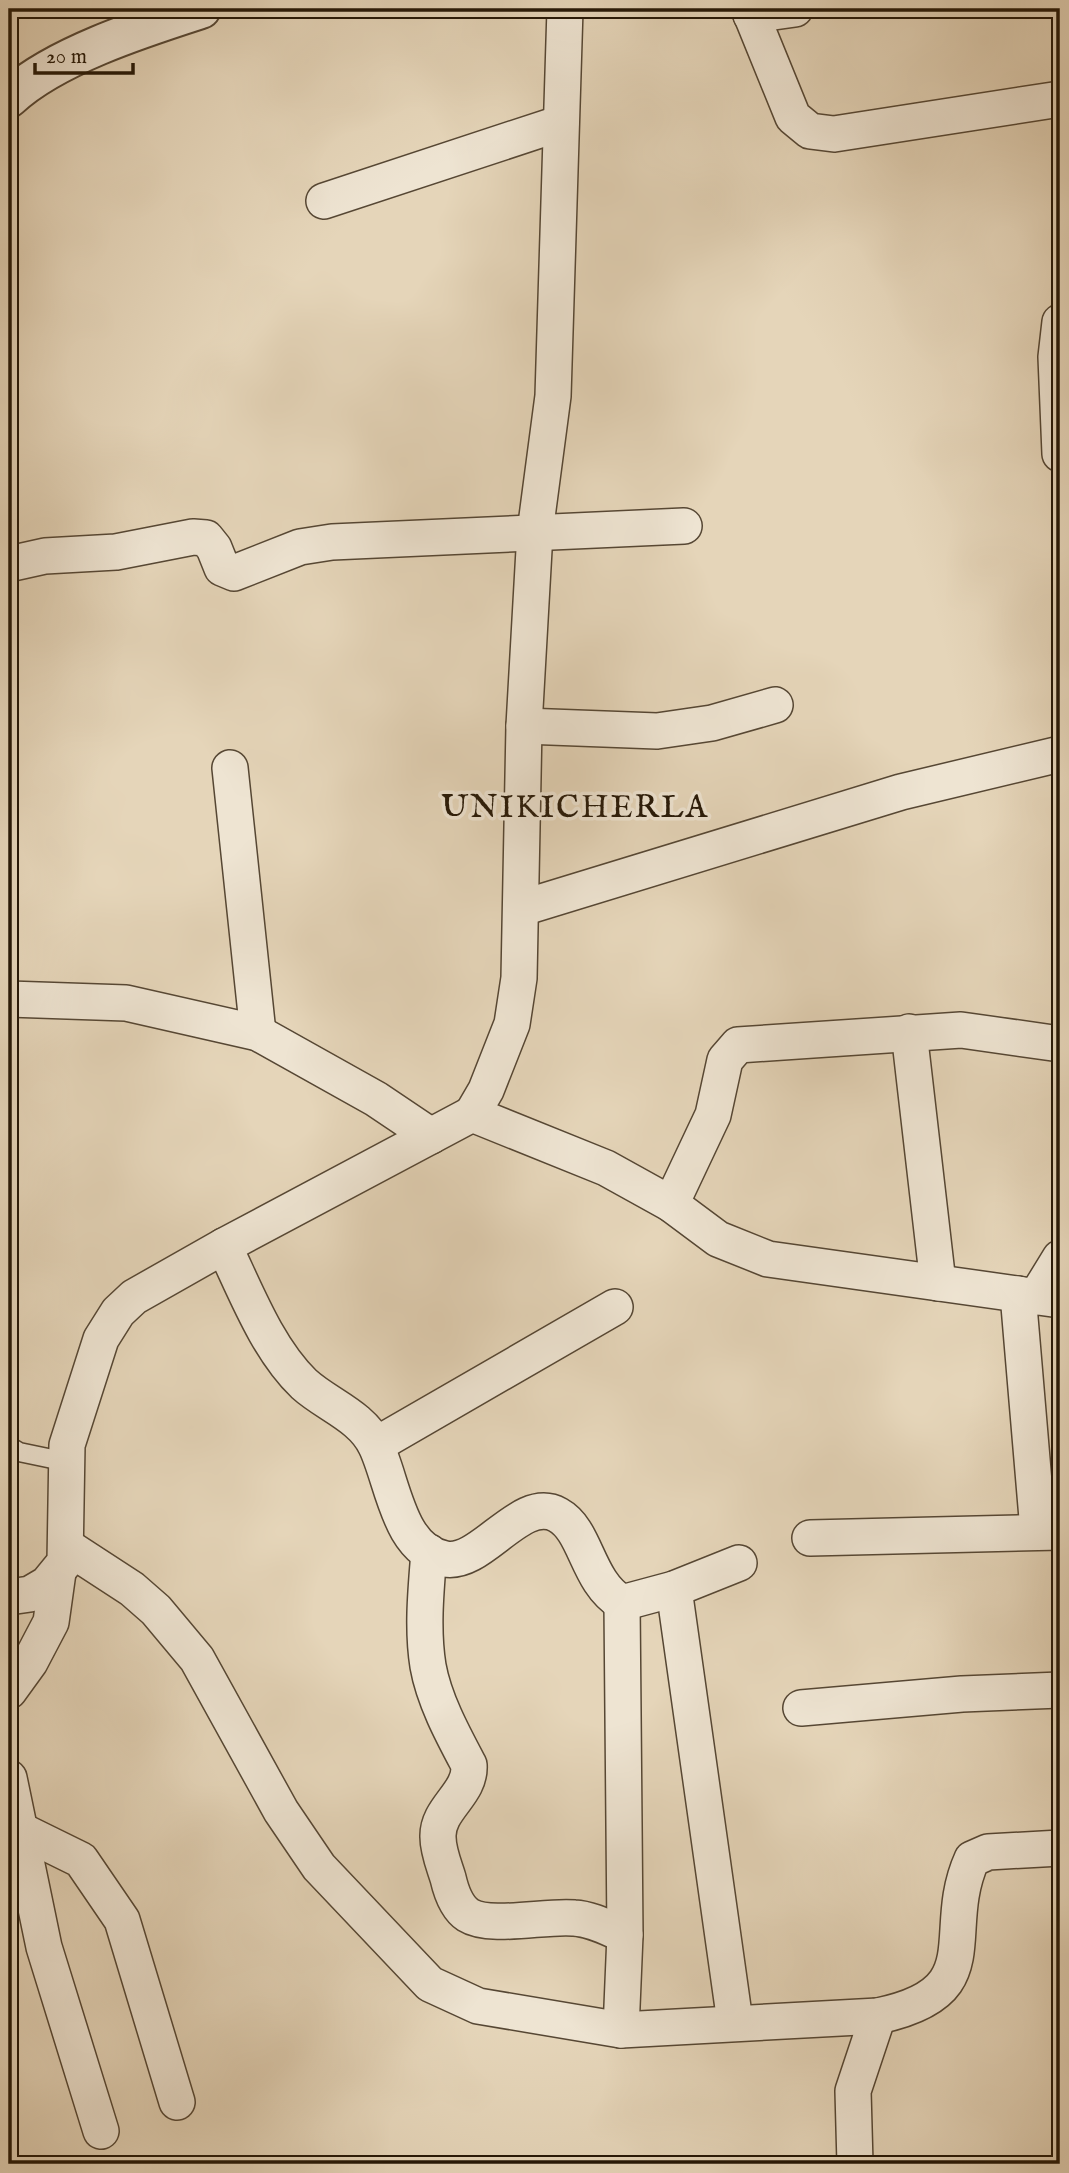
<svg xmlns="http://www.w3.org/2000/svg" width="1069" height="2173" viewBox="0 0 1069 2173" font-family="'IM FELL English',serif">
<style>
.lines{fill:none;stroke-linecap:round;stroke-linejoin:round}
.service-casing{stroke:#564734;stroke-width:21}
.minor-casing{stroke:#564734;stroke-width:38}
.tertiary-casing{stroke:#564734;stroke-width:42}
.service{stroke:#eee4d2;stroke-width:18}
.minor{stroke:#eee4d2;stroke-width:35}
.tertiary{stroke:#eee4d2;stroke-width:38}
.labels{text-anchor:middle;dominant-baseline:central;stroke-width:7;stroke-linejoin:round;paint-order:stroke}
.quarter-label{font-size:32px;letter-spacing:2px;fill:#261807;stroke:#eee4d2}
</style>
<rect width="100%" height="100%" fill="#e5d5b9"/>
<filter id="stains"><feTurbulence type="fractalNoise" baseFrequency=".00286" numOctaves="4"/><feColorMatrix values="0 0 0 0 .2 0 0 0 0 .09 0 0 0 0 .02 0 0 0 .5 -.17"/></filter>
<radialGradient id="worn" r=".72"><stop offset=".6" stop-color="#630" stop-opacity="0"/><stop offset="1" stop-color="#630" stop-opacity=".3"/></radialGradient>
<g class="lines">
<defs>
<path id="service" d="M9 1446 19 1452 67 1462"/>
<g id="minor">
<path d="M749 9 793 117 810 131 834 134 1060 99"/>
<path d="M751 15 795 9"/>
<path d="M324 201 561 123"/>
<path d="M1060 322 1056 357 1060 454"/>
<path d="M9 564 45 556 116 552 193 537 206 538 214 548 222 568 234 573 300 547 332 542 684 526"/>
<path d="M524 726 657 731 712 723 775 705"/>
<path d="M230 768 258 1033"/>
<path d="M522 908 901 792 1060 754"/>
<path d="M9 999 126 1003 258 1033 376 1099 431 1136"/>
<path d="M909 1032 938 1283"/>
<path d="M472 1114 486 1090 512 1024 519 978 524 726 535 532 553 396 565 9"/>
<path d="M671 1204 713 1115 725 1060 738 1045 961 1030 1060 1044"/>
<path d="M224 1246C246 1292 267 1348 304 1384 327 1405 362 1416 376 1446 393 1481 398 1550 445 1559 482 1566 521 1494 558 1515 587 1531 586 1581 622 1603L674 1589 739 1563"/>
<path d="M1018 1294 1038 1530"/>
<path d="M1036 1297 1060 1258"/>
<path d="M376 1445 615 1307"/>
<path d="M810 1538 1060 1532"/>
<path d="M66 1546 132 1589 156 1610 197 1659 281 1811 319 1867 430 1984 478 2006 621 2030 878 2016C993 1992 938 1934 972 1859L988 1852 1060 1848"/>
<path d="M429 1552C426 1589 422 1629 428 1666 434 1700 453 1735 469 1765 471 1794 437 1808 438 1837 438 1851 444 1865 448 1878 451 1891 456 1907 468 1915 490 1929 547 1915 574 1918 592 1919 608 1928 625 1935"/>
<path d="M674 1589 735 2022"/>
<path d="M9 1597 30 1594 47 1584 65 1562 67 1445 101 1339 118 1312 134 1297 224 1246 472 1114 606 1168 671 1204 718 1239 768 1259 1060 1300"/>
<path d="M9 1691 30 1662 51 1622 58 1572"/>
<path d="M801 1708 962 1694 1060 1690"/>
<path d="M9 1778 44 1947 101 2131"/>
<path d="M20 1830 81 1860 122 1920 177 2102"/>
<path d="M621 2030 625 1935 622 1603"/>
<path d="M855 2164 853 2091 878 2016"/>
</g>
<path id="tertiary" d="M9 98C54 56 142 28 201 9"/>
</defs>
<use href="#service" class="service-casing"/>
<use href="#minor" class="minor-casing"/>
<use href="#tertiary" class="tertiary-casing"/>
<use href="#service" class="service"/>
<use href="#minor" class="minor"/>
<use href="#tertiary" class="tertiary"/>
</g>
<g class="labels">
<g class="quarter-label">
<text x="575" y="808">UNIKICHERLA</text>
</g>
</g>
<rect width="1069" height="2173" fill="none" stroke="#e5d5b9" stroke-width="35"/>
<rect x="10" y="10" width="1048" height="2152" fill="none" stroke="#261807" stroke-width="3.5"/>
<rect x="18" y="18" width="1034" height="2138" fill="none" stroke="#261807" stroke-width="2"/>
<path d="M35 63v10h98v-10" fill="none" stroke="#261807" stroke-width="3.5"/>
<text x="46" y="63" font-size="21" fill="#261807" stroke="#eee4d2" stroke-width="5" paint-order="stroke">20 m</text>
<rect width="100%" height="100%" filter="url(#stains)"/>
<rect width="100%" height="100%" fill="url(#worn)"/>
</svg>
